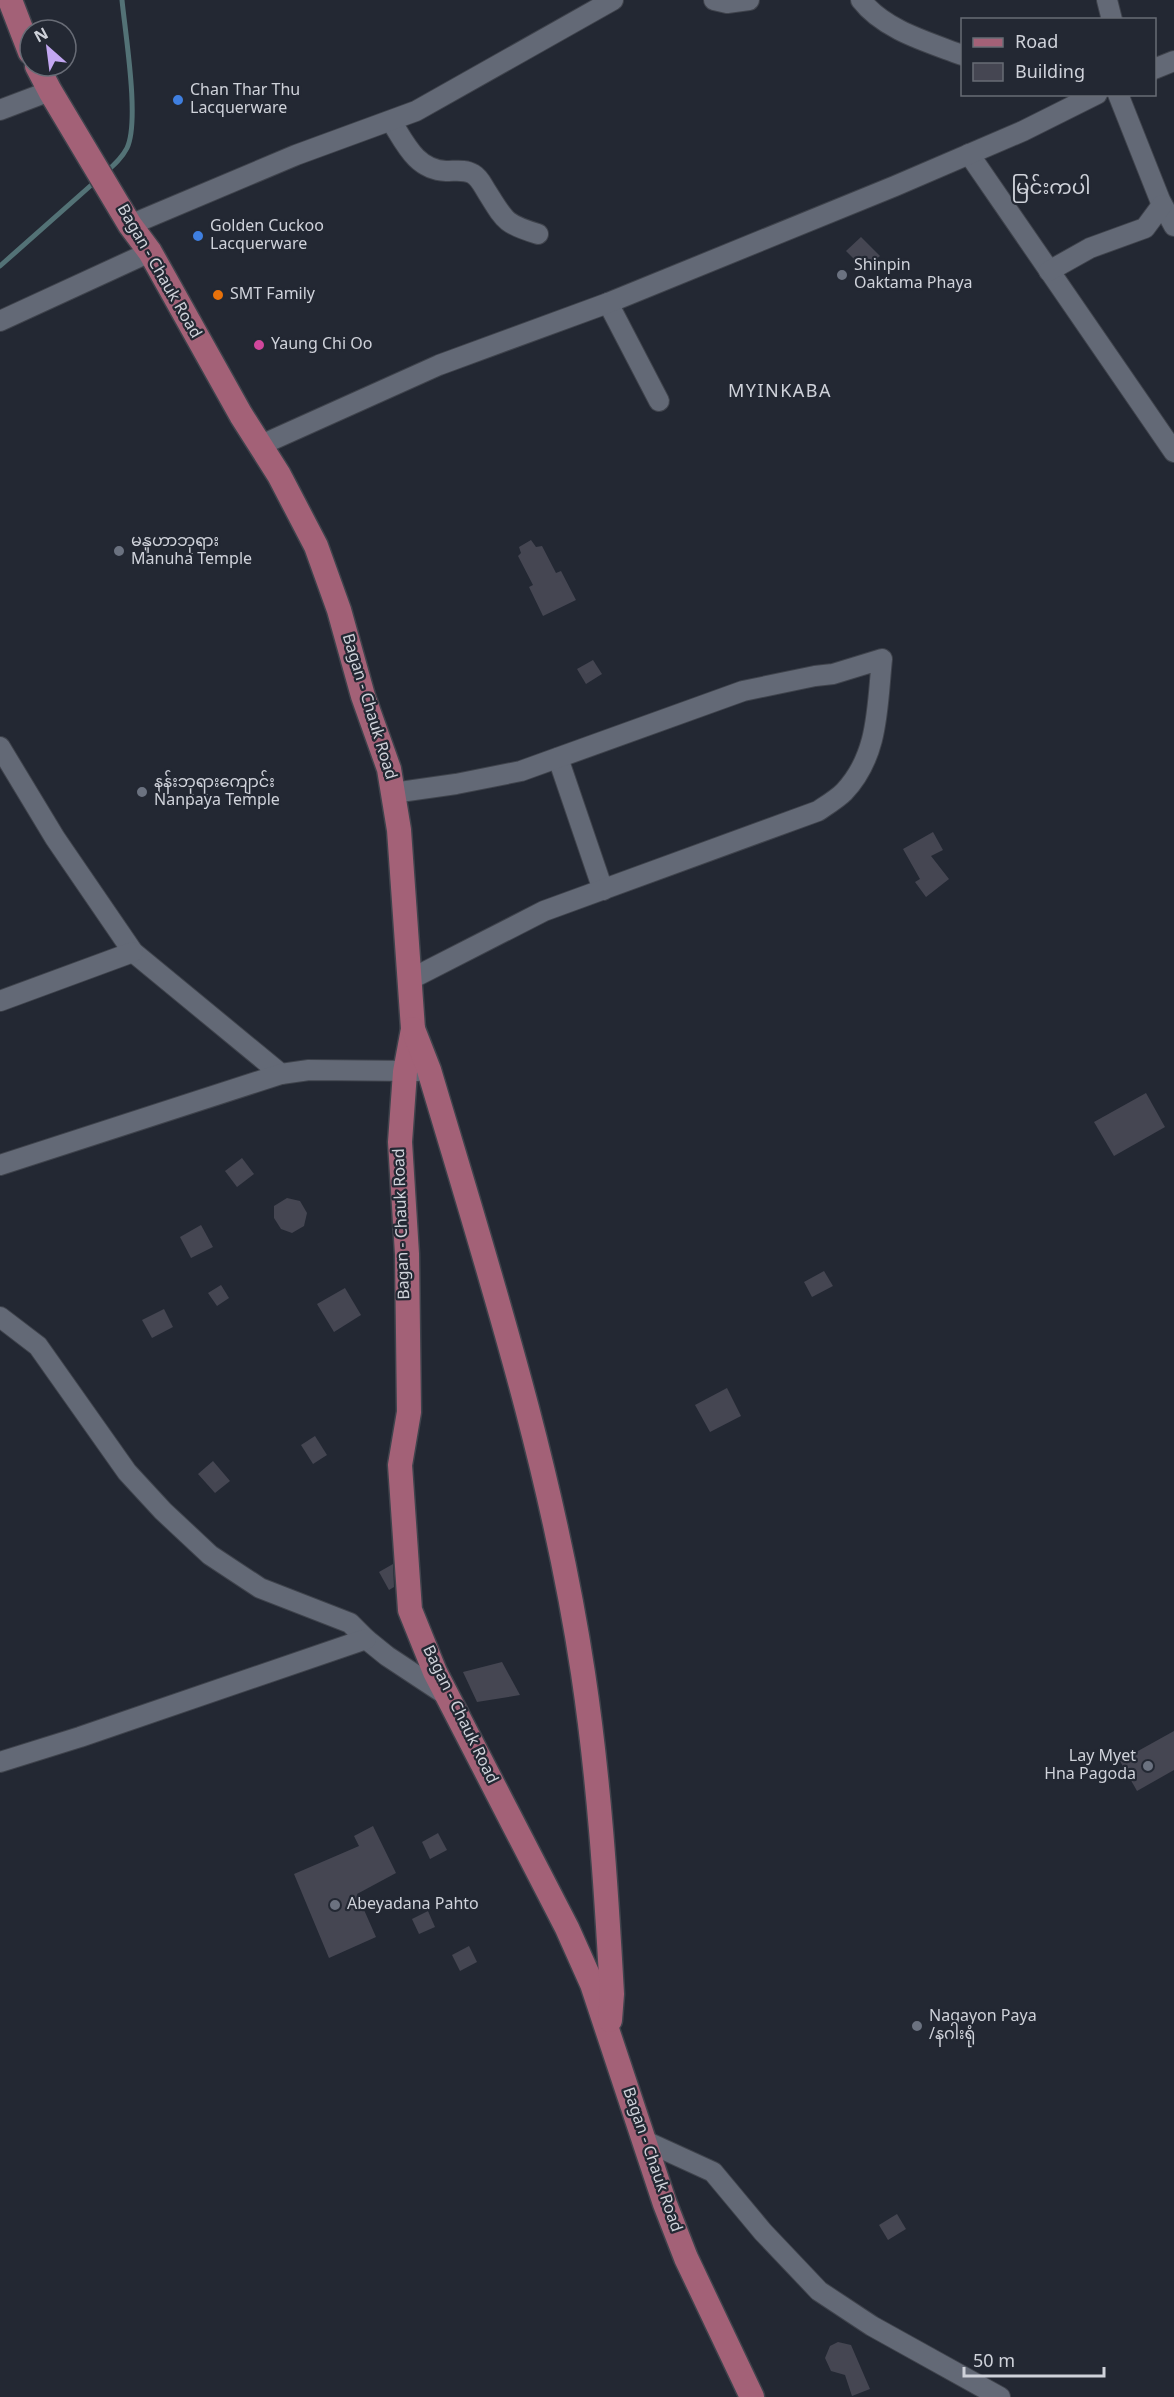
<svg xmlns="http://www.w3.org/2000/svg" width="1174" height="2397" viewBox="0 0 1174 2397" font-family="Georgia,'Noto Sans Myanmar',serif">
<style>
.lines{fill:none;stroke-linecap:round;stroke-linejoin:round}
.stream{stroke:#537276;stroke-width:5}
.building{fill:#454652}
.minor-casing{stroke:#3f434c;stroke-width:22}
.major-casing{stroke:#3f434c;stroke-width:27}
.minor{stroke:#636976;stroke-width:20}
.major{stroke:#a36177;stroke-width:24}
.shop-dot{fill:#3f7fe0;stroke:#232833;stroke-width:2}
.worship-dot{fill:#6b7280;stroke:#232833;stroke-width:2}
.food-dot{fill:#e8710a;stroke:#232833;stroke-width:2}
.hotel-dot{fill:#d1479c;stroke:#232833;stroke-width:2}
.labels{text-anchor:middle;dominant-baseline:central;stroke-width:4.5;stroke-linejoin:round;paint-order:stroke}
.poi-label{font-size:16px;fill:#cfd2da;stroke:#232833;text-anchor:start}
.street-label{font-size:16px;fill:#cfd2da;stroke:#232833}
.neighbourhood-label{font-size:18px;letter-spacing:1.5px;fill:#cfd2da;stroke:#232833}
.quarter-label{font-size:20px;fill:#cfd2da;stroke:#232833}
</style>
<rect width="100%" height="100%" fill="#232833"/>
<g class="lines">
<g class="stream">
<path d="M106 172C114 165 122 158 127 148 140 121 125 32 122 0"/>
<path d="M0 266 97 180"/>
</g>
</g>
<g class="building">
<path d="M861 237 880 256 864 269 846 251Z"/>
<path d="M531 540 536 547 542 546 556 573 561 571 576 600 543 616 529 587 533 585 518 556 521 553 519 547Z"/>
<path d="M593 660 602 674 586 684 577 669Z"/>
<path d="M933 832 943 850 931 856 949 879 926 897 915 882 920 879 903 849Z"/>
<path d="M1146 1093 1165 1127 1114 1156 1094 1122Z"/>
<path d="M242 1158 254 1174 237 1187 225 1171Z"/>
<path d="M287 1198 300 1201 307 1213 304 1226 292 1233 281 1229 274 1218V1206Z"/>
<path d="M201 1225 213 1247 191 1258 180 1237Z"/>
<path d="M824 1271 833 1286 812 1297 804 1282Z"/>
<path d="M221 1285 229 1298 217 1306 208 1293Z"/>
<path d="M345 1288 361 1315 334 1332 317 1304Z"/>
<path d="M164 1309 173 1327 152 1338 142 1320Z"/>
<path d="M727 1388 741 1416 710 1432 695 1405Z"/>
<path d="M315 1436 327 1455 313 1464 301 1445Z"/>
<path d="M213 1461 230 1481 215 1493 198 1474Z"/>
<path d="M393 1564 394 1587 389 1590 379 1572Z"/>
<path d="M502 1662 520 1695 477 1702 463 1672Z"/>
<path d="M1174 1731V1770L1137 1791 1120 1761Z"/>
<path d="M373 1826 396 1873 357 1894 376 1937 329 1958 294 1874 359 1846 354 1836Z"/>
<path d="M438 1833 447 1850 430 1859 422 1842Z"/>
<path d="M428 1911 435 1927 419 1934 412 1919Z"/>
<path d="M469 1946 477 1962 460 1971 452 1955Z"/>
<path d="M897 2214 906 2229 888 2240 879 2225Z"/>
<path d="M838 2342 851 2345 870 2389 852 2396 845 2375 831 2371 825 2358 830 2346Z"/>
</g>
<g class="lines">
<defs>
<g id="minor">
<path d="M714 0 727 3 749 0"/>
<path d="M861 0C884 30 928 42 962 55"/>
<path d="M1107 0 1112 20"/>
<path d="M1154 69 1174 61"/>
<path d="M1118 94 1160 200 1174 226"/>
<path d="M0 110 50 91"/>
<path d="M391 121C405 143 416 170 446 171 456 171 465 169 473 174 480 178 483 186 487 192 505 221 505 224 538 234"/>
<path d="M969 154 1174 452"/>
<path d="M130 225 296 155 416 111 613 0"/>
<path d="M1049 271 1090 248 1145 228 1162 205"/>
<path d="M608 303 659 401"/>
<path d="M0 321 150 252"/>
<path d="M261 445 439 365 608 303 895 186 1023 131 1097 94"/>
<path d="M0 747 55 838 133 952 281 1074"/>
<path d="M558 758 603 890"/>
<path d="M393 793 456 784 521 771 743 691 815 676 833 674 882 659C877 707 879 755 844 792 837 799 827 805 818 811L544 911 409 980"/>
<path d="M0 1001 133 952"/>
<path d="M0 1165 281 1074 309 1070 418 1071"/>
<path d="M0 1317 38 1346 127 1472 163 1511 210 1555 260 1588 350 1623 366 1639 387 1656 446 1695"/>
<path d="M0 1762 80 1737 366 1639"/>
<path d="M643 2140 713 2172 763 2232 819 2291 872 2326 1000 2397"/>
</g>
<g id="major">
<path d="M10 0 30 52"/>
<path d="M37 66 50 91 130 225 150 252 241 415 279 475 316 546 339 610 363 696 389 769 399 830 413 1029 405 1072 400 1142 407 1254 409 1412 400 1465 410 1610 435 1672 567 1928 592 1984 665 2204 686 2258 752 2397"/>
<path d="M413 1029 429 1070C488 1269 552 1467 583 1673 599 1779 606 1886 612 1994L610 2020"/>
</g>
</defs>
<use href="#minor" class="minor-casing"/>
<use href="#major" class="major-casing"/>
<use href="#minor" class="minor"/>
<use href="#major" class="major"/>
</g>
<g class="shop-dot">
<circle cx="178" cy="100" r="6"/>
<circle cx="198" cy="236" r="6"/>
</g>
<g class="worship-dot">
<circle cx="842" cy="275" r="6"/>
<circle cx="119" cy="551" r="6"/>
<circle cx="142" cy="792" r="6"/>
<circle cx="1148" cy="1766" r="6"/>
<circle cx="335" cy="1905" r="6"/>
<circle cx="917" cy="2026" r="6"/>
</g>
<circle class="food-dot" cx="218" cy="295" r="6"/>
<circle class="hotel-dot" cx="259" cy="345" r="6"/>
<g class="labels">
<g class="poi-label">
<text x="190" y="91">Chan Thar Thu<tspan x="190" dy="18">Lacquerware</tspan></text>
<text x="210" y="227">Golden Cuckoo<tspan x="210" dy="18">Lacquerware</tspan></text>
<text x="854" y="266">Shinpin<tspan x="854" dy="18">Oaktama Phaya</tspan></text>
<text x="230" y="295">SMT Family</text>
<text x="271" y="345">Yaung Chi Oo</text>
<text x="131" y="542">မနူဟာဘုရား<tspan x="131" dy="18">Manuha Temple</tspan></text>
<text x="154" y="783">နန်းဘုရားကျောင်း<tspan x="154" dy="18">Nanpaya Temple</tspan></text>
<text x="1136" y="1757" text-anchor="end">Lay Myet<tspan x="1136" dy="18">Hna Pagoda</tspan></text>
<text x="347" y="1905">Abeyadana Pahto</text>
<text x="929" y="2017">Nagayon Paya<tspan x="929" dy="18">/နဂါးရုံ</tspan></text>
</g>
<g class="street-label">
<text transform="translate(158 272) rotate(60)">Bagan - Chauk Road</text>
<text transform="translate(368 707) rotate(73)">Bagan - Chauk Road</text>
<text transform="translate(403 1224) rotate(-92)">Bagan - Chauk Road</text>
<text transform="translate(459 1715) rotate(64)">Bagan - Chauk Road</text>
<text transform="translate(651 2160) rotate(71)">Bagan - Chauk Road</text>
</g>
<g class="neighbourhood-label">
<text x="780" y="392">MYINKABA</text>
</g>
<g class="quarter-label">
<text x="1051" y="189">မြင်းကပါ</text>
</g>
</g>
<rect x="961" y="18" width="195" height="78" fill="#232833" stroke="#686c76" stroke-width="1.5"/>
<rect x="973" y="38" width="30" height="9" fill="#a36177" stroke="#686c76" stroke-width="1.5"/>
<text x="1015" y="48" font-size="18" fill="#cfd2da">Road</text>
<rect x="973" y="63" width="30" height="18" fill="#454652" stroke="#686c76" stroke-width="1.5"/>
<text x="1015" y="78" font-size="18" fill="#cfd2da">Building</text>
<g transform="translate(48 48) rotate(332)"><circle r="28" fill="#232833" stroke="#686c76" stroke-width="1.5"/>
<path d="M0-4.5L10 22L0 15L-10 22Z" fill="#c3a7f2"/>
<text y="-9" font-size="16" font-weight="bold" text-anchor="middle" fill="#cfd2da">N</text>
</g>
<path d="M964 2367v9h140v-9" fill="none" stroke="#cfd2da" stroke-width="3"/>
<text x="973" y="2367" font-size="18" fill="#cfd2da" stroke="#232833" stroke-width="4.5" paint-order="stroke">50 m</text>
</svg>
